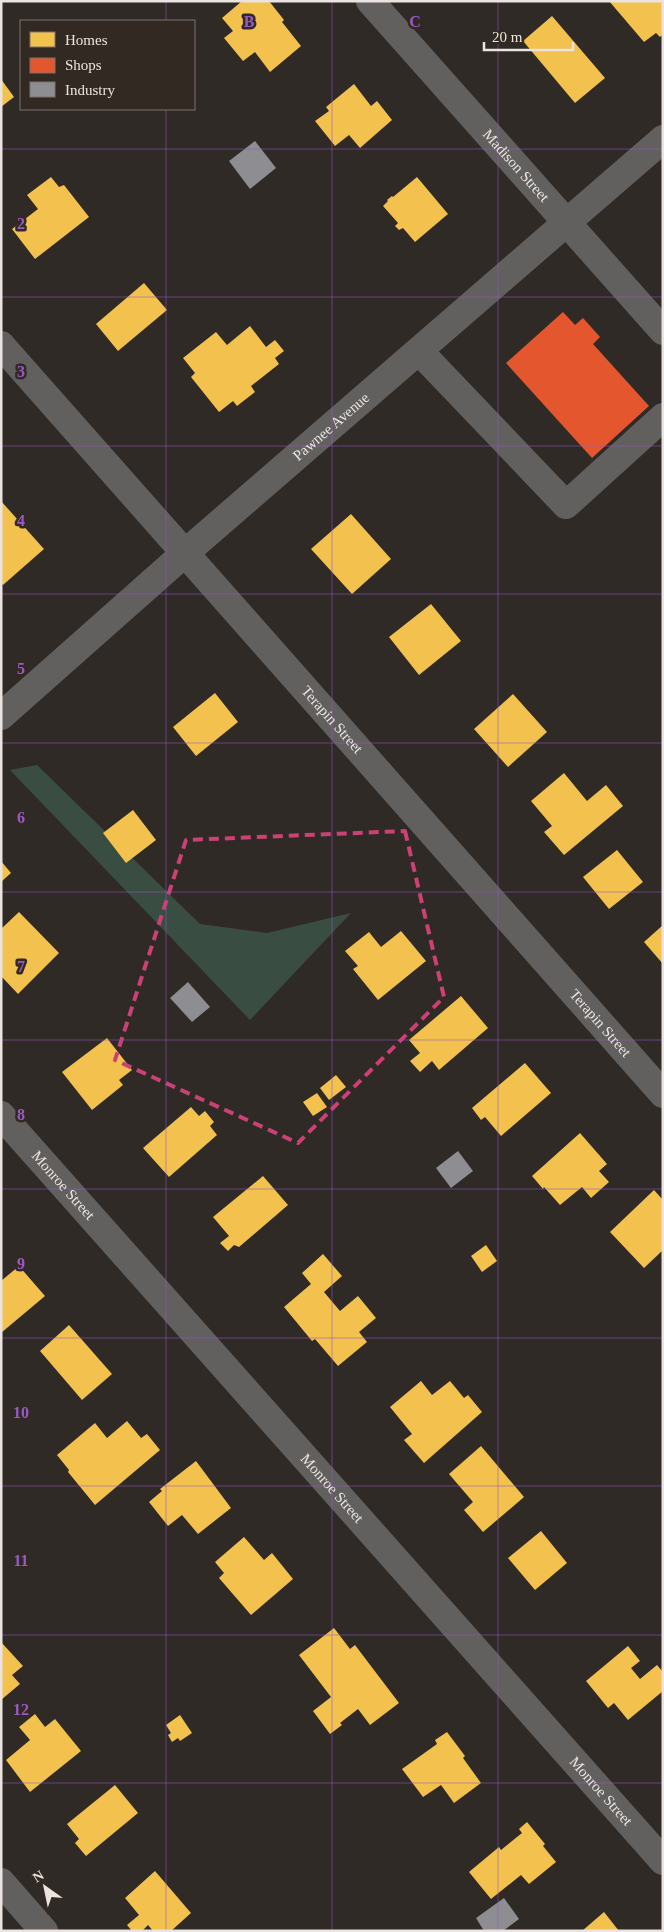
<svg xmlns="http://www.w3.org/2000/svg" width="664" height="1932" viewBox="0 0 664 1932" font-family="'Times New Roman',serif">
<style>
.green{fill:#3a4d42}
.homes{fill:#f2c14e}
.shops{fill:#e4572e}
.industry{fill:#8d8d92}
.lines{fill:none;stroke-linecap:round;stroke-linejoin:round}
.minor{stroke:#62605e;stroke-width:28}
.marked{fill:none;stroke:#ca4175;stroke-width:4;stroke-dasharray:10 6;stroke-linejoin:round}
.grid{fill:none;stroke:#975ac7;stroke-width:1;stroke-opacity:0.55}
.labels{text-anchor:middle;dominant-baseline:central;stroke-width:5;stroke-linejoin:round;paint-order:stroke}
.street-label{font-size:15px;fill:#eae3df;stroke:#332923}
.grid-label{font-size:16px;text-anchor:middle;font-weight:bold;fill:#975ac7;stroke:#332923;stroke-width:5;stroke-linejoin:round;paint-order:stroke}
</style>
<rect width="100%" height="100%" fill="#302a26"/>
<path class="green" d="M37 765 200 924 267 933 351 913 250 1020 10 770Z"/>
<g class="homes">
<path d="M242 1H269L284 20 282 22 301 46 270 72 255 52 243 61 224 38 233 31 222 18Z"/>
<path d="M609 1H663V34L660 37 656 33 644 42Z"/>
<path d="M552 16 605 78 575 103 523 41Z"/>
<path d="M1 79 14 97 1 107Z"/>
<path d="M354 84 371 106 377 101 392 120 360 148 349 135 335 146 315 121 329 111 326 107Z"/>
<path d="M51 177 59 187 64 185 89 217 35 259 12 229 38 209 27 195Z"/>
<path d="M417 177 448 214 415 242 403 228 399 230 395 226 398 223 383 206 388 201 387 200 392 196 393 197Z"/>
<path d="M144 283 167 310 118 351 96 324Z"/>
<path d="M250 326 266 347 275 340 284 351 275 358 279 364 251 386 255 392 237 406 233 401 219 412 191 377 195 373 183 358 216 332 227 345Z"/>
<path d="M1 501 44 549 3 585 1 582Z"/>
<path d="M351 514 391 559 352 594 311 549Z"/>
<path d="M431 604 461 641 419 675 389 637Z"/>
<path d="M215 693 238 722 196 756 173 727Z"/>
<path d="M513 694 547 732 508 767 474 729Z"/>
<path d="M564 773 587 801 606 785 623 806 564 855 544 832 552 826 531 801Z"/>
<path d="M133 810 156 840 126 863 103 833Z"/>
<path d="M617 850 643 882 609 909 583 877Z"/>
<path d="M1 861 11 873 1 882Z"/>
<path d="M19 912 59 953 18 994 1 976V929Z"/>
<path d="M663 925V964L644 942Z"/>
<path d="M401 931 426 961 378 1000 353 969 358 966 345 951 369 932 381 947Z"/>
<path d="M461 996 488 1028 439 1070 432 1061 420 1072 410 1061 420 1053 409 1040Z"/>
<path d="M107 1038 132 1070 119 1080 123 1085 92 1110 62 1072Z"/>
<path d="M525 1063 551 1093 501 1136 485 1117 481 1120 472 1108Z"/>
<path d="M336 1075 346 1087 329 1100 320 1088Z"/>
<path d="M317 1093 327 1107 313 1116 303 1102Z"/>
<path d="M191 1107 199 1116 205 1111 214 1122 210 1126 217 1135 169 1177 143 1148Z"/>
<path d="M580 1133 607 1164 599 1171 609 1182 591 1198 582 1187 560 1205 544 1187 543 1189 532 1176Z"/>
<path d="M263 1176 288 1205 239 1247 234 1245 228 1251 220 1243 229 1236 213 1217Z"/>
<path d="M654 1190 663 1200V1250L644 1268 610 1232Z"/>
<path d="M486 1245 497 1261 482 1272 471 1256Z"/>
<path d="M323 1254 342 1276 324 1292 340 1311 358 1296 376 1318 359 1332 367 1342 338 1366 315 1339 312 1341 284 1307 311 1284 302 1273Z"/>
<path d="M19 1266 45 1296 1 1333V1281Z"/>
<path d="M69 1325 112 1374 82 1400 40 1351Z"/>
<path d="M421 1381 432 1395 450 1381 464 1398 468 1395 482 1412 424 1463 404 1440 412 1434 390 1407Z"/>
<path d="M127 1421 141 1438 147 1434 160 1450 95 1505 68 1472 69 1470 57 1455 95 1423 107 1438Z"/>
<path d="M481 1446 524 1497 483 1532 464 1510 473 1502 449 1474Z"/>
<path d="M196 1461 231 1508 198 1534 182 1515 168 1526 149 1502 162 1491 160 1489Z"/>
<path d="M541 1531 567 1563 535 1590 508 1558Z"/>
<path d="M244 1537 264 1560 272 1553 293 1579 251 1615 219 1578 224 1573 215 1562Z"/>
<path d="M334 1628 350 1649 355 1645 399 1703 370 1725 358 1709 340 1723 342 1725 330 1734 313 1711 331 1697 299 1655Z"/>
<path d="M1 1642 23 1666 12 1675 20 1684 1 1700Z"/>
<path d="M628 1646 640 1661 631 1668 640 1679 657 1665 663 1672V1691L628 1720 614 1703 608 1708 586 1681Z"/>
<path d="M35 1714 45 1727 55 1719 81 1751 30 1792 6 1760 30 1740 19 1727Z"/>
<path d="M180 1715 192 1733 180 1741 178 1738 172 1742 168 1735 171 1733 166 1725Z"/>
<path d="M447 1732 465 1756 463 1758 481 1783 454 1803 441 1785 423 1797 402 1769 437 1744 435 1740Z"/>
<path d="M115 1785 138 1813 86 1856 75 1843 79 1839 67 1824Z"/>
<path d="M527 1822 545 1844 543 1846 556 1862 529 1884 521 1875 491 1899 469 1872 499 1847 501 1850 522 1833 519 1829Z"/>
<path d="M155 1871 191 1913 171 1931H153L148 1925 142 1931H132L127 1925 139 1915 125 1898Z"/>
<path d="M604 1912 619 1931H582Z"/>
</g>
<path class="shops" d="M563 312 575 325 583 318 600 337 593 344 649 406 592 458 506 363Z"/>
<g class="industry">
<path d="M255 141 276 168 250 189 229 161Z"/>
<path d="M188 982 210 1007 192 1022 170 998Z"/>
<path d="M458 1151 473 1171 451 1188 436 1168Z"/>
<path d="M504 1898 519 1919 503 1931H484L476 1918Z"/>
</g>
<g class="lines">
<g class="minor">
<path id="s1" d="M370 1 663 331"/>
<path id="s2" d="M1 345 663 1094"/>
<path d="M419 351 566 505 663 417"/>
<path id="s3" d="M1 716 185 553 663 139"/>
<path id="s4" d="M1 1115 663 1861"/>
<path d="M1 1882 44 1931"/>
</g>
</g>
<path class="marked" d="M405 831 444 997 298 1143 115 1060 186 840Z"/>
<path class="grid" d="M166 1V21M332 1V1931M498 1V1931M166 109V1931M1 149H663M1 297H663M1 446H663M1 594H663M1 743H663M1 892H663M1 1040H663M1 1189H663M1 1338H663M1 1486H663M1 1635H663M1 1783H663"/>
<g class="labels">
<g class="street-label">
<text stroke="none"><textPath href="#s1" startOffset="220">Madison Street</textPath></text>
<text stroke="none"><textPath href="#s3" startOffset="439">Pawnee Avenue</textPath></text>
<text stroke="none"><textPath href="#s2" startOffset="500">Terapin Street</textPath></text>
<text stroke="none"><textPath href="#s2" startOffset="905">Terapin Street</textPath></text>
<text stroke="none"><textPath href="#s4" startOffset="94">Monroe Street</textPath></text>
<text stroke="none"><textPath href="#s4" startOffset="499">Monroe Street</textPath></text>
<text stroke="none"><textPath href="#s4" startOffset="904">Monroe Street</textPath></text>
</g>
</g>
<g class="grid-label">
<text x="249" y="27">B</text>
<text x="415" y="27">C</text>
<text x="21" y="229">2</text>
<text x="21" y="377">3</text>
<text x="21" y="526">4</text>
<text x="21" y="674">5</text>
<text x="21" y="823">6</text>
<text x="21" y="972">7</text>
<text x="21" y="1120">8</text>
<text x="21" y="1269">9</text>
<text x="21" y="1418">10</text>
<text x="21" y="1566">11</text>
<text x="21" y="1715">12</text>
</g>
<rect width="664" height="1932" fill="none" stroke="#eae3df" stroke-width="5"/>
<rect x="20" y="20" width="175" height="90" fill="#332923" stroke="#7c736e"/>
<rect x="30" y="32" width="25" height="15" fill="#f2c14e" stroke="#7c736e"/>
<text x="65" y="45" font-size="15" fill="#eae3df">Homes</text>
<rect x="30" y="58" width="25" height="15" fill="#e4572e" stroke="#7c736e"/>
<text x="65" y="70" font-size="15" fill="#eae3df">Shops</text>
<rect x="30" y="82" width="25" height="15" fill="#8d8d92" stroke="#7c736e"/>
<text x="65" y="95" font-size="15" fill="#eae3df">Industry</text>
<g transform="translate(45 1887) rotate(327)" stroke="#332923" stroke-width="4" paint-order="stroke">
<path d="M0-4L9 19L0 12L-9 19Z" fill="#eae3df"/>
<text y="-8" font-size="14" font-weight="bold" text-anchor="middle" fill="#eae3df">N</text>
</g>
<path d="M484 42v8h89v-8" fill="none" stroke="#eae3df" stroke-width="2.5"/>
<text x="492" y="42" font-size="15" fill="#eae3df" stroke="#332923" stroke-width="4" paint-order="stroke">20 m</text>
</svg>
